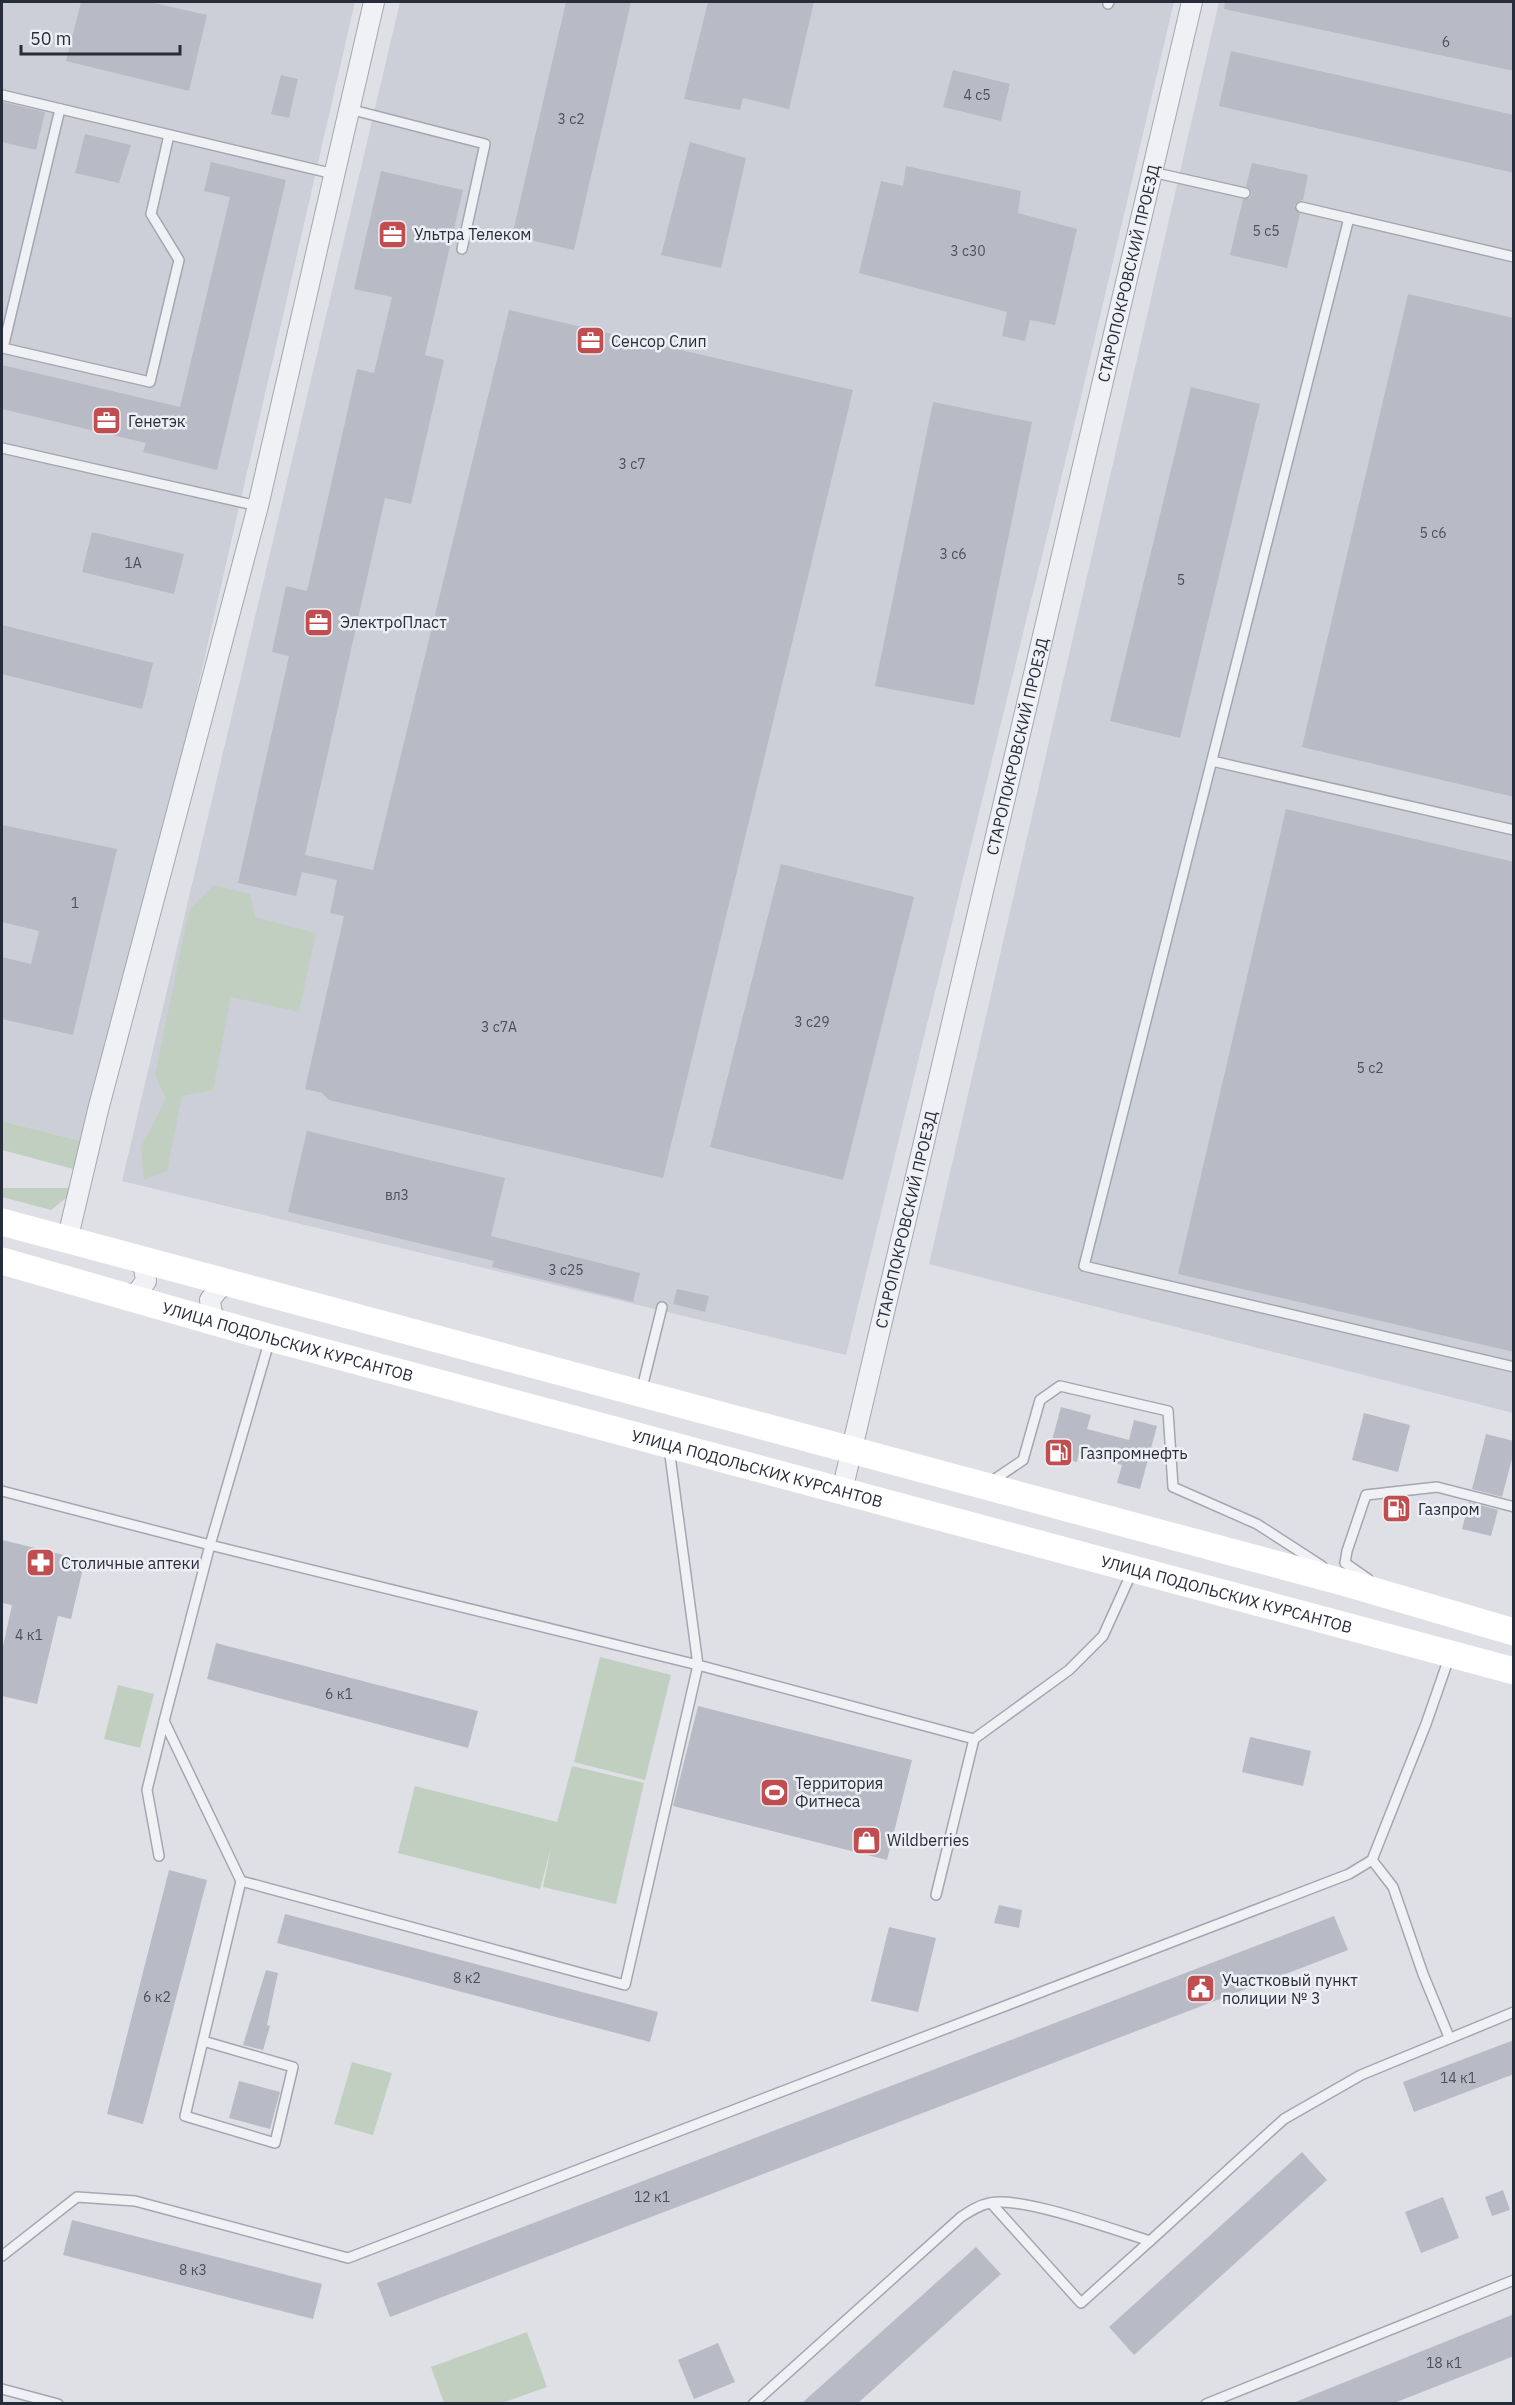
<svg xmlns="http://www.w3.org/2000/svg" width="1515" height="2405" viewBox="0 0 1515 2405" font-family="'IBM Plex Sans',sans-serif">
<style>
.built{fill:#cccfd7}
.green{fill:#c1cfc0}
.building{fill:#b8bbc5}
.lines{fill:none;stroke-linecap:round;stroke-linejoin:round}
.service-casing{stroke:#a4a7af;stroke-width:12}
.minor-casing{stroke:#a4a7af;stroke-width:22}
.service{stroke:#f0f1f5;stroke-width:9}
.minor{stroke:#f0f1f5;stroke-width:20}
.secondary{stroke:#fff;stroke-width:27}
.labels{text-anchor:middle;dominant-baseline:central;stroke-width:5;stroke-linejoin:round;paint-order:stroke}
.number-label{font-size:14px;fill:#4c505e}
.poi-label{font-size:16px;fill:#282d3b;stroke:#edeff4;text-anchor:start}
.street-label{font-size:16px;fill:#282d3b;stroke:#edeff4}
</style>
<rect width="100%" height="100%" fill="#dee0e6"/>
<g class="built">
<path d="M2 2H355L93 1144 2 1121Z"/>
<path d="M400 2H1174L1083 389 846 1355 122 1181Z"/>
<path d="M1219 2H1513V1413L929 1264Z"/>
</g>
<g class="green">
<path d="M214 885 250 894 255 917 316 933 299 1012 231 997 213 1090 182 1096 167 1171 144 1180 141 1147 166 1099 155 1075 189 910Z"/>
<path d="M2 1121 93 1144 81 1171 2 1150Z"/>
<path d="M2 1188H72L66 1198 51 1210 2 1197Z"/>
<path d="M600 1657 671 1675 645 1780 574 1762Z"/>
<path d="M118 1685 154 1694 140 1748 104 1739Z"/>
<path d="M572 1766 644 1783 616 1904 543 1887 551 1848 540 1889 398 1853 415 1786 557 1822Z"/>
<path d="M352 2062 392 2073 373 2135 334 2124Z"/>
<path d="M527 2332 547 2387 502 2403H444L431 2367Z"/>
</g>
<g class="building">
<path d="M81 2H150L207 15 189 91 66 61Z"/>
<path d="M566 2H631L574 250 512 236Z"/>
<path d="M708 2H814L789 109 743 98 740 110 684 99Z"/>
<path d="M1225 2H1514V71L1224 9Z"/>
<path d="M1231 51 1514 115V173L1219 106Z"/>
<path d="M953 70 1010 84 1001 121 943 107Z"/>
<path d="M281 75 298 79 289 118 271 114Z"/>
<path d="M2 102 45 112 36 150 2 142Z"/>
<path d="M85 134 131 145 119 183 75 173Z"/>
<path d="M690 142 746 158 721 268 661 255Z"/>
<path d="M211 162 286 180 217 470 143 452 146 443 2 409V365L180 407 230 197 204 191Z"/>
<path d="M1252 163 1308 175 1303 200 1297 202 1294 206 1300 214 1287 268 1230 255 1243 199 1250 198 1252 194 1246 186Z"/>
<path d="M906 166 1021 191 1018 213 1077 229 1055 325 1030 320 1025 341 1002 336 1007 312 859 273 881 181 903 186Z"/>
<path d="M381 171 463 190 425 355 444 360 411 504 385 498 305 855 373 870 509 310 853 390 663 1178 329 1100 322 1093 305 1089 344 916 330 913 337 880 302 872 296 896 238 883 289 656 272 652 286 586 307 591 357 369 374 373 392 297 354 289Z"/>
<path d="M1408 294 1514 318V797L1302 747Z"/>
<path d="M1191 387 1260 404 1180 738 1110 721Z"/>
<path d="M933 402 1032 422 974 705 875 686Z"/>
<path d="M92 532 184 554 174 594 82 572Z"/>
<path d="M2 625 153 663 142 709 2 674Z"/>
<path d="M1286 809 1514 862V1352L1178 1274Z"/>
<path d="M2 825 117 849 73 1035 2 1019V957L31 964 39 931 2 922Z"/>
<path d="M781 864 914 897 843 1180 710 1147Z"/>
<path d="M307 1131 505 1178 491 1236 640 1273 633 1302 492 1267 494 1261 288 1212Z"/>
<path d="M677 1289 709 1296 705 1312 673 1304Z"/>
<path d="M1061 1407 1091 1415 1087 1429 1129 1440 1134 1420 1157 1426 1140 1489 1117 1483 1122 1465 1079 1453 1077 1462 1048 1455Z"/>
<path d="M1364 1413 1410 1425 1398 1472 1352 1460Z"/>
<path d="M1486 1434 1514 1441V1451L1502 1497 1472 1489Z"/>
<path d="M1469 1502 1498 1510 1491 1536 1462 1529Z"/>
<path d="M2 1540 85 1560 71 1619 58 1616 37 1704 2 1696V1651L12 1605 2 1603Z"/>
<path d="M216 1643 478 1711 468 1748 207 1679Z"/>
<path d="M698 1706 912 1760 887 1860 673 1806Z"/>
<path d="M1250 1737 1311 1751 1303 1786 1242 1772Z"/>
<path d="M169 1870 207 1880 143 2124 107 2114Z"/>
<path d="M999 1905 1022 1910 1019 1928 994 1923Z"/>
<path d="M285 1914 658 2012 650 2042 277 1943Z"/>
<path d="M1334 1916 1348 1950 390 2317 377 2283Z"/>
<path d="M889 1927 936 1938 918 2012 871 2001Z"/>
<path d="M266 1970 278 1973 267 2025 270 2026 263 2050 243 2045Z"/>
<path d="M1514 2040V2074L1414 2112 1403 2082Z"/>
<path d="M239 2081 280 2092 270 2129 229 2118Z"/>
<path d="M1302 2152 1327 2180 1134 2355 1109 2327Z"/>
<path d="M1503 2190 1510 2210 1492 2216 1485 2197Z"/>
<path d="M1443 2197 1459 2238 1421 2253 1405 2212Z"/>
<path d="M72 2220 322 2284 313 2319 63 2255Z"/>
<path d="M976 2247 1001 2274 858 2403H802Z"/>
<path d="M1514 2314V2356L1394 2403H1293Z"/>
<path d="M718 2343 735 2382 694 2399 678 2360Z"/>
</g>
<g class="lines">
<defs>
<g id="service">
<path d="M1108 4 1109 2"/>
<path d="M2 95 334 174"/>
<path d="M60 109 3 348 150 382 179 260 151 214 169 135"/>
<path d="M349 109 485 144 462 249"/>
<path d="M1152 172 1245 193"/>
<path d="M1301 207 1514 257"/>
<path d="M1349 218 1084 1266 1514 1367"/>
<path d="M2 448 258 506"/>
<path d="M1212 761 1514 830"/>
<path d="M641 1392 662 1307"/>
<path d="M669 1448 698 1665 974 1739"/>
<path d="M989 1483 1023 1460 1040 1400 1060 1386 1168 1411 1173 1487 1257 1524 1322 1566"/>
<path d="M2 1491 210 1545 270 1339"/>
<path d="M210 1545 698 1665 625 1985 241 1881 164 1721Z"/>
<path d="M1368 1579 1345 1563 1347 1551 1366 1495 1437 1487 1514 1507"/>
<path d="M159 1856 147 1790 164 1721"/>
<path d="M1372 1860 1393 1887 1423 1974 1449 2037"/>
<path d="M936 1895 974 1739 1069 1670 1103 1636 1132 1572"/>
<path d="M203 2041 293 2067 275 2143 185 2116 241 1881"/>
<path d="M991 2203 1081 2303 1150 2241"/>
<path d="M2 2256 77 2197 135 2201 348 2258 1349 1874 1372 1860 1426 1724 1450 1655"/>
<path d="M2 2389 58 2404"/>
<path d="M753 2404 961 2217C970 2211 979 2205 990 2203 1022 2196 1114 2230 1150 2241L1284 2119 1361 2075 1514 2012"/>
<path d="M1206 2404 1514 2280"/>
</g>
<g id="minor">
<path d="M67 1241 98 1110 258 506 374 2"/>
<path d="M123 1295 137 1293 146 1281 144 1267 133 1258"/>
<path d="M224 1324 212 1315 210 1300 220 1287 235 1285"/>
<path id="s1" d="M842 1491 1192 2"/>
</g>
</defs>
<use href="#service" class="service-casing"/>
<use href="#minor" class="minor-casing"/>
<use href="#service" class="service"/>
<use href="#minor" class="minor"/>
<g class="secondary">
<path d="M2 1222 1350 1584 1514 1632"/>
<path id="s2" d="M2 1261 271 1338 1514 1671"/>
</g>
</g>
<defs>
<symbol id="office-square" viewBox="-11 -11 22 22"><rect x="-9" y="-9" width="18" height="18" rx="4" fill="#c04d4f" stroke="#edeff4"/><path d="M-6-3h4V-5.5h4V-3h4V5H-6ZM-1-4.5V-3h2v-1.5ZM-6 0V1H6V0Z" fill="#fff"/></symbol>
<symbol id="fuel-square" viewBox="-11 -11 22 22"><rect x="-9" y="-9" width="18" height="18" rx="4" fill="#c04d4f" stroke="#edeff4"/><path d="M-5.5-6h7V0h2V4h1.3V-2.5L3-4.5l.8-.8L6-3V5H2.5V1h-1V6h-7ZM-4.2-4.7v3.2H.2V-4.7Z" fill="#fff"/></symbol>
<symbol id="pharmacy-square" viewBox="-11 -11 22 22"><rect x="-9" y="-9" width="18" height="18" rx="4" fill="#c04d4f" stroke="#edeff4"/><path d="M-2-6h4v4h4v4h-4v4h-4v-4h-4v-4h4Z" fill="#fff"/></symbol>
<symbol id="stadium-square" viewBox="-11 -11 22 22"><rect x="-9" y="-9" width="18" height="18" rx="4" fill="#c04d4f" stroke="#edeff4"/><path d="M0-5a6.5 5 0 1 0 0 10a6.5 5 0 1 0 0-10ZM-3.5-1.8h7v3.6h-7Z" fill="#fff"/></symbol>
<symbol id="shop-square" viewBox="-11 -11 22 22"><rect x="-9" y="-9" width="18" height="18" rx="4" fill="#c04d4f" stroke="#edeff4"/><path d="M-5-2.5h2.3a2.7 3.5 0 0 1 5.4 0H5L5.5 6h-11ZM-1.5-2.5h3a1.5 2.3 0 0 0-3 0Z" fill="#fff"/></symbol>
<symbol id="civic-square" viewBox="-11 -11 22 22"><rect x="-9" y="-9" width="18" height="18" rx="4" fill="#c04d4f" stroke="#edeff4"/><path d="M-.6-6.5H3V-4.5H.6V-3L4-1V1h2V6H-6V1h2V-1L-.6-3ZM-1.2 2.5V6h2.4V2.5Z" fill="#fff"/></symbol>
</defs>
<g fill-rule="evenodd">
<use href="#office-square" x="376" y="218" width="33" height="33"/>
<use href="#office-square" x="574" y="324" width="33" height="33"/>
<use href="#office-square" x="90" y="404" width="33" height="33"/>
<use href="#office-square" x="302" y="606" width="33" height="33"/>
<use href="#fuel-square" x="1042" y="1436" width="33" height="33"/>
<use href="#fuel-square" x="1380" y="1492" width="33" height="33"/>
<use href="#pharmacy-square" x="24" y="1546" width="33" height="33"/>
<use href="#stadium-square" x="758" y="1776" width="33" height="33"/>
<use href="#shop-square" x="850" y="1824" width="33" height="33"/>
<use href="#civic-square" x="1184" y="1972" width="33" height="33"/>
</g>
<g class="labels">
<g class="number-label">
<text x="1446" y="42">6</text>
<text x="977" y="95">4 с5</text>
<text x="571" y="119">3 с2</text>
<text x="1266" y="231">5 с5</text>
<text x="968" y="251">3 с30</text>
<text x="632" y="464">3 с7</text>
<text x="1433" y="533">5 с6</text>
<text x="953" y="554">3 с6</text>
<text x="133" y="563">1A</text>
<text x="1181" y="580">5</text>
<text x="75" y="903">1</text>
<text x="812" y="1022">3 с29</text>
<text x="499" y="1027">3 с7А</text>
<text x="1370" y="1068">5 с2</text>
<text x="397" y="1195">вл3</text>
<text x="566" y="1270">3 с25</text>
<text x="29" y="1635">4 к1</text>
<text x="339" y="1694">6 к1</text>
<text x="467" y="1978">8 к2</text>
<text x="157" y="1997">6 к2</text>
<text x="1458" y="2078">14 к1</text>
<text x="652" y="2197">12 к1</text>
<text x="193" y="2270">8 к3</text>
<text x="1444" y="2363">18 к1</text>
</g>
<g class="poi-label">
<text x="414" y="234">Ультра Телеком</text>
<text x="611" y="341">Сенсор Слип</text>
<text x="128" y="421">Генетэк</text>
<text x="340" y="622">ЭлектроПласт</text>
<text x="1080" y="1453">Газпромнефть</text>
<text x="1418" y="1509">Газпром</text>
<text x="61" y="1563">Столичные аптеки</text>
<text x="795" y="1783">Территория<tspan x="795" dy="18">Фитнеса</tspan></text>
<text x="887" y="1840">Wildberries</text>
<text x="1222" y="1980">Участковый пункт<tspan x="1222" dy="18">полиции № 3</tspan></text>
</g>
<g class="street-label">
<text stroke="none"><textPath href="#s1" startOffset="1251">СТАРОПОКРОВСКИЙ ПРОЕЗД</textPath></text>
<text stroke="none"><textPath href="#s1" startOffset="765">СТАРОПОКРОВСКИЙ ПРОЕЗД</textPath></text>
<text stroke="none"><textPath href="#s1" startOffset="279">СТАРОПОКРОВСКИЙ ПРОЕЗД</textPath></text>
<text stroke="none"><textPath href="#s2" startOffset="297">УЛИЦА ПОДОЛЬСКИХ КУРСАНТОВ</textPath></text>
<text stroke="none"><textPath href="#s2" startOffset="783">УЛИЦА ПОДОЛЬСКИХ КУРСАНТОВ</textPath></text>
<text stroke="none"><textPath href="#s2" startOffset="1269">УЛИЦА ПОДОЛЬСКИХ КУРСАНТОВ</textPath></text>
</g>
</g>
<rect width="1515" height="2405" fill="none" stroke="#282d3b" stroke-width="6"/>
<path d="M21 45v9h159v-9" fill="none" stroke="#282d3b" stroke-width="3"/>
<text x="30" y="45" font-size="18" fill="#282d3b" stroke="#edeff4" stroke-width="4.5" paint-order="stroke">50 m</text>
</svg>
